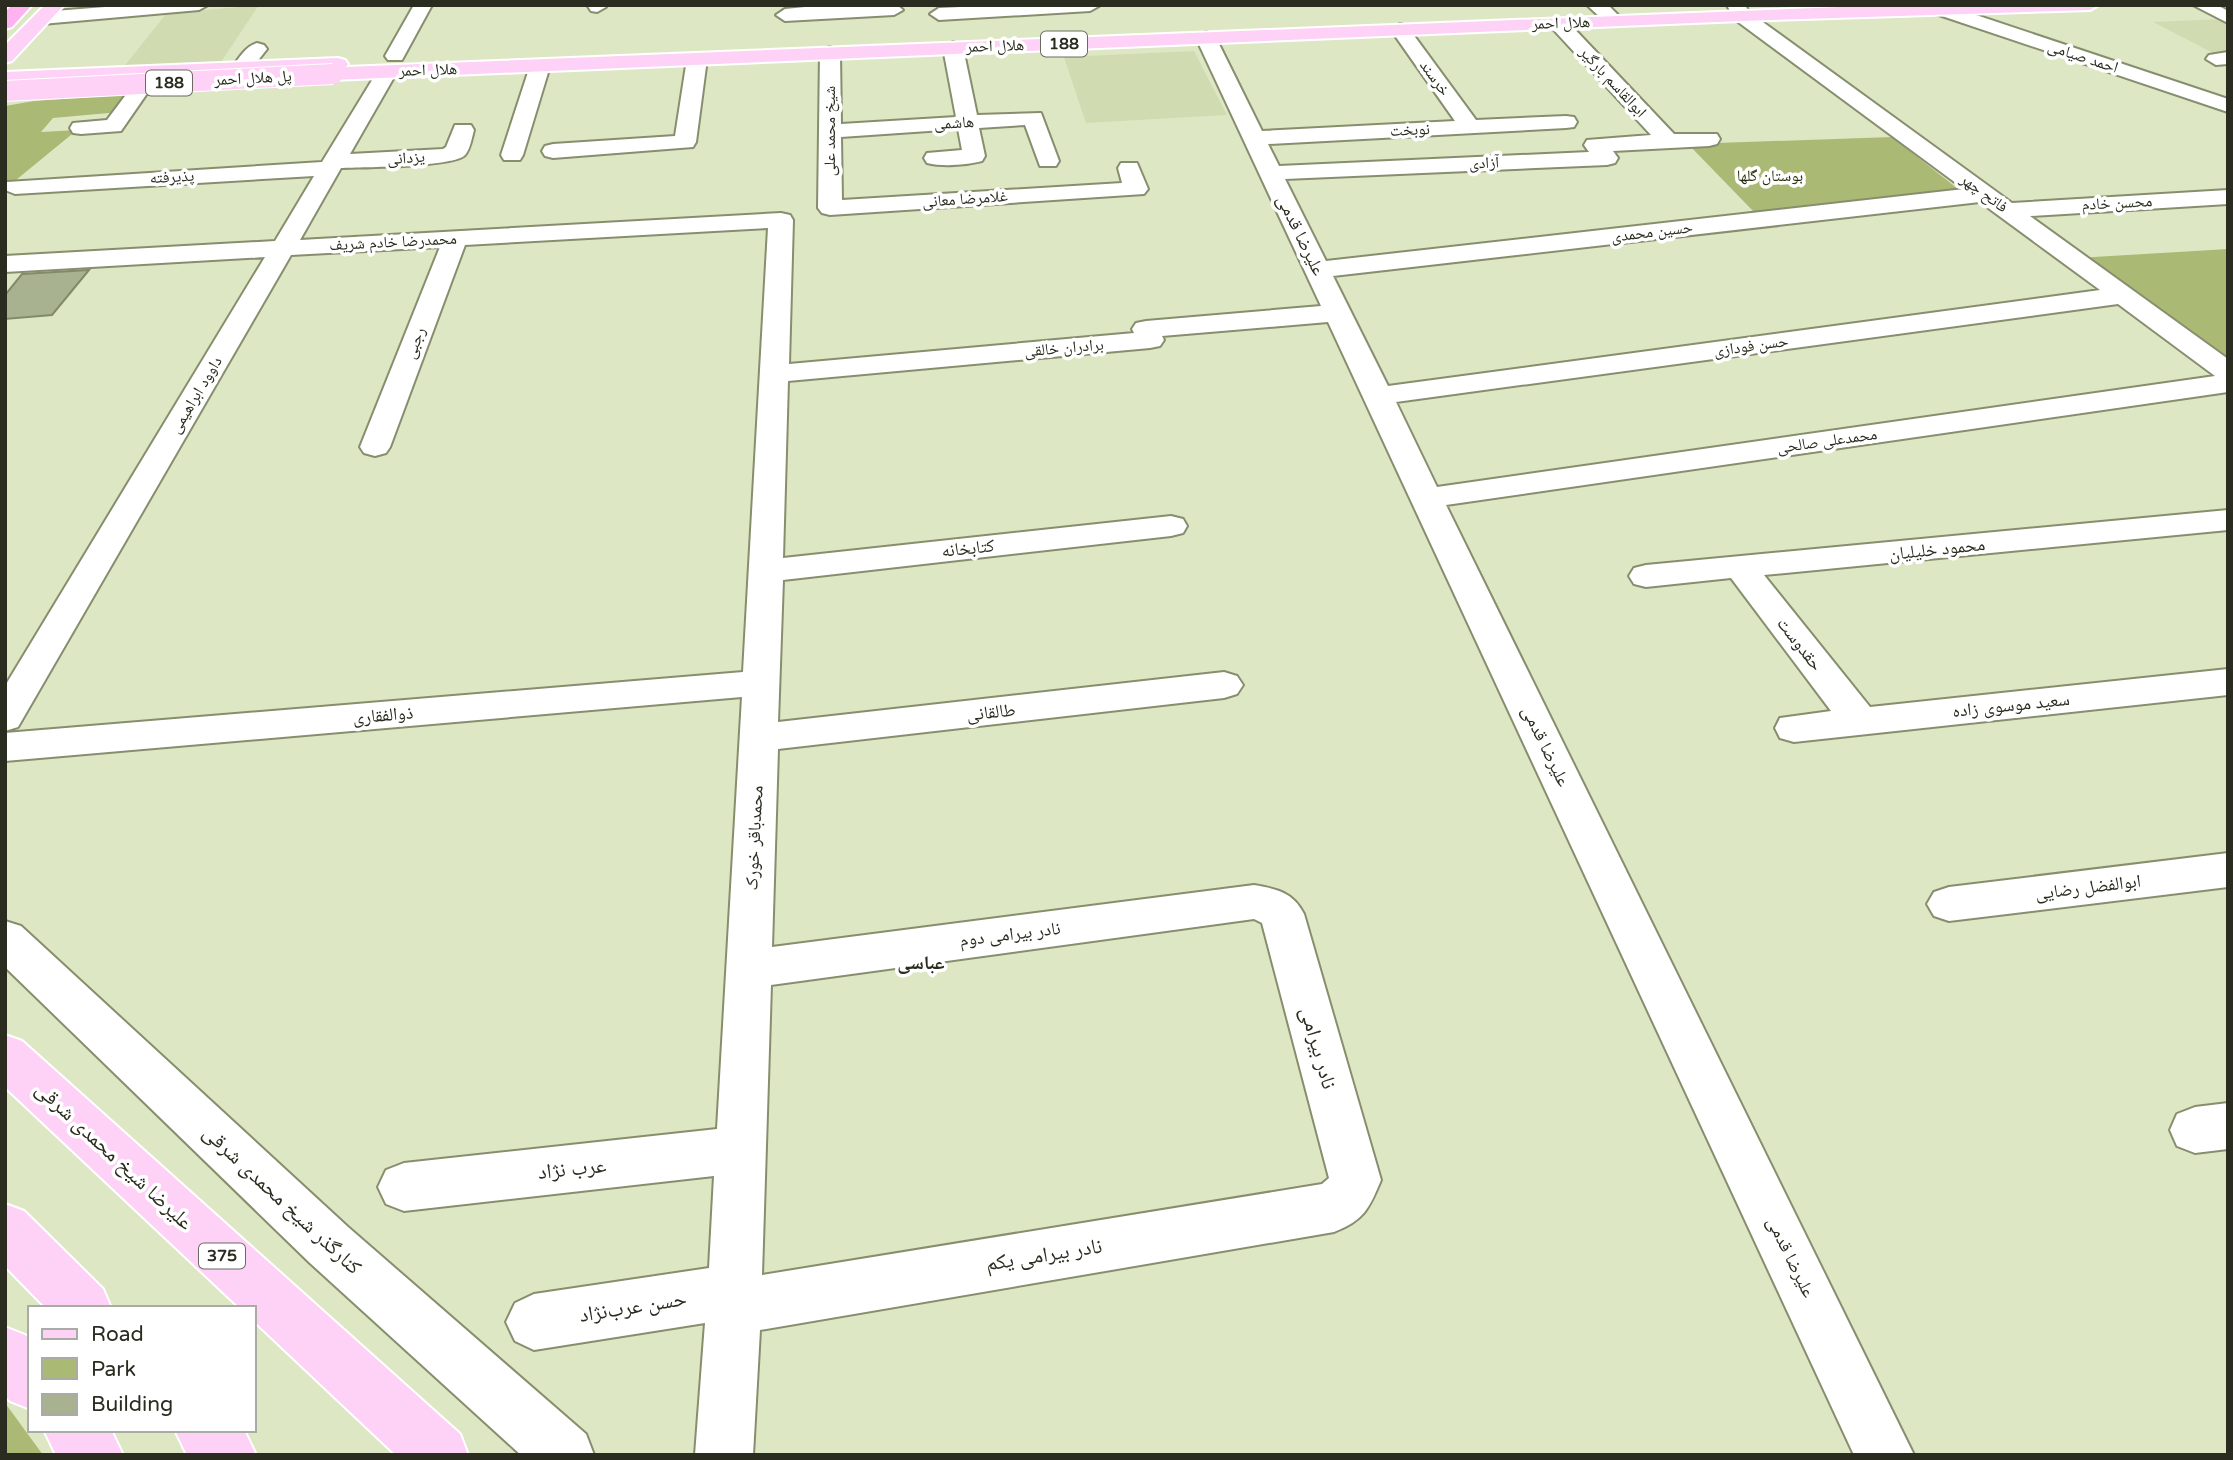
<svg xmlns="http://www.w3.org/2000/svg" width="2233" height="1460" viewBox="0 0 2233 1460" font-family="'Varela Round','Noto Naskh Arabic',sans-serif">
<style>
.built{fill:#d1dbb2}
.green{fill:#aaba75}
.building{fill:#a8b190;stroke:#828a6a;stroke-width:2}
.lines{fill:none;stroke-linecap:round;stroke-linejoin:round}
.minor-casing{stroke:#868e6e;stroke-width:4}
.major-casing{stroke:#fff;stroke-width:4}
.highway-casing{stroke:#fff;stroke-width:4}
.minor{fill:#fff;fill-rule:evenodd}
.major{fill:#fed1f6;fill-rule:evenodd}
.highway{fill:#feb3f0;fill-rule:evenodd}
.major-bridge-casing{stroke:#fff;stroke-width:22;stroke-linecap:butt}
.major-bridge{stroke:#fed1f6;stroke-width:20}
.labels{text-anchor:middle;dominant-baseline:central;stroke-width:7;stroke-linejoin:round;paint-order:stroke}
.far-street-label{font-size:16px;fill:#292c1f;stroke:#fff}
.shield{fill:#fff;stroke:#696b62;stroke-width:2}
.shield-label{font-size:16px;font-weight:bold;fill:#292c1f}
.far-park-label{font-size:16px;fill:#282f0c;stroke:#fff}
.street-label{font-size:18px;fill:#292c1f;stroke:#fff}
.neighbourhood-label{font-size:19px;font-weight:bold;fill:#292c1f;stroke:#fff}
.near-street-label{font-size:21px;fill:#292c1f;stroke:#fff}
</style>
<rect width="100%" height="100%" fill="#dee7c4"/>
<g class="built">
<path d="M259 5 219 65 122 69 166 14Z"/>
<path d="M2223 19 2228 21V53H2213L2153 22Z"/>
<path d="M1194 51 1227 115 1086 123 1064 57Z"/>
</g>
<g class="green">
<path d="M134 94 120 112 53 118 41 132 77 130 5 189V106L34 101Z"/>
<path d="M1892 137 1962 192 1754 212 1688 144Z"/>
<path d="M2228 249V362L2077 258Z"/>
<path d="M5 1404 8 1407 43 1455H5Z"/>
</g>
<path class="building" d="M89 270 52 315 5 319V295L22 274Z"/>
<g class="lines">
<defs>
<g id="minor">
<path d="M130 5H208L199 10 42 24 33 18 42 12Z"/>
<path d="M414 5H432L402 60H388L385 56Z"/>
<path d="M587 5H605L606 7 597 12 591 11Z"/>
<path d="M825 5H897L903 10 894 15 785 21 776 15 785 9Z"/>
<path d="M1001 5H1099V6L1090 11 939 20 930 14 939 8Z"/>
<path d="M1587 5H1608L1619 16 1617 20H1603Z"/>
<path d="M1727 5H1745L1749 12 2012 203 2228 190V204L2030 216 2228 359V392L1446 505 1914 1455H1854L1328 322 1162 336 1164 340 1160 346 1150 348 788 381 783 558 1171 516 1183 519 1187 526 1183 533 1171 536 783 580 778 722 1224 672 1237 676 1243 685 1237 694 1224 698 778 749 772 947 1254 885C1277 889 1293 892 1304 914L1381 1180C1369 1209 1364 1220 1334 1232L760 1330 753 1455H695L705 1323 534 1350 515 1341 506 1322 515 1303 534 1294 709 1268 714 1176 404 1211 386 1204 378 1187 386 1170 404 1163 717 1129 742 697 5 761V733L743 672 768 228 465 245 390 447 386 453 375 456 364 453 360 447 440 247 291 255 18 727 5 731V686L265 257 5 272V256L275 241 314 176 15 194 5 190 7 182 322 162 377 72 380 68H394L397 72 350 154 443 149 446 147 455 125H471L474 130C472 137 470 151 464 156 449 167 364 167 341 168L300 240 781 213 790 215 793 220 789 364 1134 333 1132 329 1136 323 1146 321 1321 306 1196 38 1206 32 1216 38 1262 131 1455 121 1391 30 1400 24 1407 26 1476 120 1566 116 1574 117 1577 122 1574 127 1566 128 1268 144 1279 166 1589 152 1584 145 1587 140 1651 135 1551 27 1549 23 1551 19H1565L1674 134H1717L1720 139 1717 144 1709 146 1613 151 1618 158 1615 163 1607 165 1285 179 1326 261 1964 189 1734 19ZM1980 202 2100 290 1388 386 1333 276ZM2118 304 2215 376 1437 487 1396 402ZM1254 919 1262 923 1329 1178 1322 1184 762 1275 771 985Z"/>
<path d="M1932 5H1946L2228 99V112L1933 13 1930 9Z"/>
<path d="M2193 5H2217L2228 11V23Z"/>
<path d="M953 42 963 48 977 115 1041 113 1059 161 1056 166H1040L1025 125 979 128 985 156 982 161C966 165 943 167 927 163L924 158 927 153 962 150 958 129 841 137 842 200 1122 183 1118 168 1121 163H1137L1148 189 1144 194 830 215 822 213 818 208 820 53 823 49 830 47 840 53 841 124 956 117 943 48Z"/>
<path d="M257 43 264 45 267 49 249 72H235L232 68C238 59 246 46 257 43Z"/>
<path d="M2228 52V64L2216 65 2206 59 2209 55Z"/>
<path d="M697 53 707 59 696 142 693 147 553 158 545 156 542 151 545 146 553 144 675 136 687 59Z"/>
<path d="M540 60 547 62 550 66 523 155 520 160H504L501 155 530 66 533 62Z"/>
<path d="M138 86 145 88 148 92 121 131 81 134 73 133 70 128 73 123 107 120 131 88Z"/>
<path d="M2228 510V530L1764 575 1870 707 2228 669V695L1794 742 1780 738 1775 728 1780 718 1831 711 1731 578 1646 587 1634 584 1629 576 1634 568 1646 565Z"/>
<path d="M2228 853V887L1949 921 1934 916 1927 904 1934 892 1949 887Z"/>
<path d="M5 921 21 926 348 1227 586 1434 594 1455H521L310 1263 5 967Z"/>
<path d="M2228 1103V1149L2195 1153 2177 1146 2170 1130 2177 1114 2195 1107Z"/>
</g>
<g id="major">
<path d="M45 5H64L12 61 5 63V45Z"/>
<path d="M1890 5H2099L2090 10 1741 21 333 80 326 78 323 74 325 70 5 84V72L338 58 345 60 348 64 346 67Z"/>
<path d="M5 1035 22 1041 460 1434 468 1455H396L254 1321V1308H240L5 1087Z"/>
<path d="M5 1204 24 1211 103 1289 111 1308H46L5 1266Z"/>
<path d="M5 1327 25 1335 30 1340V1409L10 1401 5 1396Z"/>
<path d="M44 1430H111L123 1455H56Z"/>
<path d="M175 1430H244L256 1455H187Z"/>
</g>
<path id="highway" d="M12 5H32L12 27 5 29V12Z"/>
</defs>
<use href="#minor" class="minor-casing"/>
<use href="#major" class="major-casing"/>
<use href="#highway" class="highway-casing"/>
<use href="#minor" class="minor"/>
<use href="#major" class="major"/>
<use href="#highway" class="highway"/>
<defs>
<path id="major-bridge" d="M5 91 333 74"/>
</defs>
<use href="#major-bridge" class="major-bridge-casing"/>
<use href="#major-bridge" class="major-bridge"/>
</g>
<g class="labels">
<g class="far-street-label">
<text transform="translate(1561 23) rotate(-2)">هلال احمر</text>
<text transform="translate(995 46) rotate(-2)">هلال احمر</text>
<text transform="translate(2083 57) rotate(18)">احمد صیامی</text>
<text transform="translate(428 70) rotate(-2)">هلال احمر</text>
<text transform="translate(253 78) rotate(-3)">پل هلال احمر</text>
<text transform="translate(1435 78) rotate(54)">خرسند</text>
<text transform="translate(1613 82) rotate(47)">ابوالقاسم بارگیر</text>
<text transform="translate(954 123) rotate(-3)">هاشمی</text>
<text transform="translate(1410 130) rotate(-3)">نوبخت</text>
<text transform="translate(830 131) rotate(-90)">شیخ محمد علی</text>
<text transform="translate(406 158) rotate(-4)">یزدانی</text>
<text transform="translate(1484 163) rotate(-3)">آزادی</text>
<text transform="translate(172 177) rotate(-3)">پذیرفته</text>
<text transform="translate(1984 193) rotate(36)">فاتح چهر</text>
<text transform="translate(965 199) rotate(-4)">غلامرضا معانی</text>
<text transform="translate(2117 203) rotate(-3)">محسن خادم</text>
<text transform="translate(1652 232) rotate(-7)">حسین محمدی</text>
<text transform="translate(393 242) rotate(-3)">محمدرضا خادم شریف</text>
<text transform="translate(415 343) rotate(-69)">رجبی</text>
<text transform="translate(1751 346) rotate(-8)">حسن فودازی</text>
<text transform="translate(1064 348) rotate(-5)">برادران خالقی</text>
<text transform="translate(196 395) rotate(-59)">داوود ابراهیمی</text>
<text transform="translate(1827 441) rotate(-8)">محمدعلی صالحی</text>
</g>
<g class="shield">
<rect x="1041" y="31.5" width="46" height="25" rx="5"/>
<rect x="146" y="70.5" width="46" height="25" rx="5"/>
<rect x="199" y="1243.5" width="46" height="25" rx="5"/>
</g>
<g class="shield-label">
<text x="1064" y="44">188</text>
<text x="169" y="83">188</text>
<text x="222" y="1256">375</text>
</g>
<g class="far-park-label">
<text x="1770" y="176">بوستان گلها</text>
</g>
<g class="street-label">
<text transform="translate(1301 235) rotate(64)">علیرضا قدمی</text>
<text transform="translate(968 548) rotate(-6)">کتابخانه</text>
<text transform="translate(1937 549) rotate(-6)">محمود خلیلیان</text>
<text transform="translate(1800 644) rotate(52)">حقدوست</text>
<text transform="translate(2011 705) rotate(-6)">سعید موسوی زاده</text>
<text transform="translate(991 712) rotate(-6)">طالقانی</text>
<text transform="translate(383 715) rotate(-5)">ذوالفقاری</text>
<text transform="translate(1546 746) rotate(64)">علیرضا قدمی</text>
<text transform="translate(754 838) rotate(-87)">محمدباقر خورک</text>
<text transform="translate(2088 887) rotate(-7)">ابوالفضل رضایی</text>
<text transform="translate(1010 934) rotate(-7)">نادر بیرامی دوم</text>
<text transform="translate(1791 1257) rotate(64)">علیرضا قدمی</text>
</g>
<g class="neighbourhood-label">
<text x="921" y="963">عباسی</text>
</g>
<g class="near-street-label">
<text transform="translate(1318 1048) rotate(74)">نادر بیرامی</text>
<text transform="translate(114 1156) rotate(43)">علیرضا شیخ محمدی شرقی</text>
<text transform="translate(572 1169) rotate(-6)">عرب نژاد</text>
<text transform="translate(282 1200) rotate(43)">کنارگذر شیخ محمدی شرقی</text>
<text transform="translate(1044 1255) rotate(-9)">نادر بیرامی یکم</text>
<text transform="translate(633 1307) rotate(-9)">حسن عرب‌نژاد</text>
</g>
</g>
<rect width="2233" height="1460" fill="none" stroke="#292c1f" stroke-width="14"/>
<rect x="28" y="1306" width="228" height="126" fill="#ffffff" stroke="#a9aba5" stroke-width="2"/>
<rect x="42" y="1329" width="35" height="10" fill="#fed1f6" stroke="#a9aba5" stroke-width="2"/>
<text x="91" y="1341" font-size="21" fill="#292c1f">Road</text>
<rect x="42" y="1358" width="35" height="21" fill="#aaba75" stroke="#a9aba5" stroke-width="2"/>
<text x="91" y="1376" font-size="21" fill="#292c1f">Park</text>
<rect x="42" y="1394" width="35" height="21" fill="#a8b190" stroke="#a9aba5" stroke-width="2"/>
<text x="91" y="1411" font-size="21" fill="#292c1f">Building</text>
</svg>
